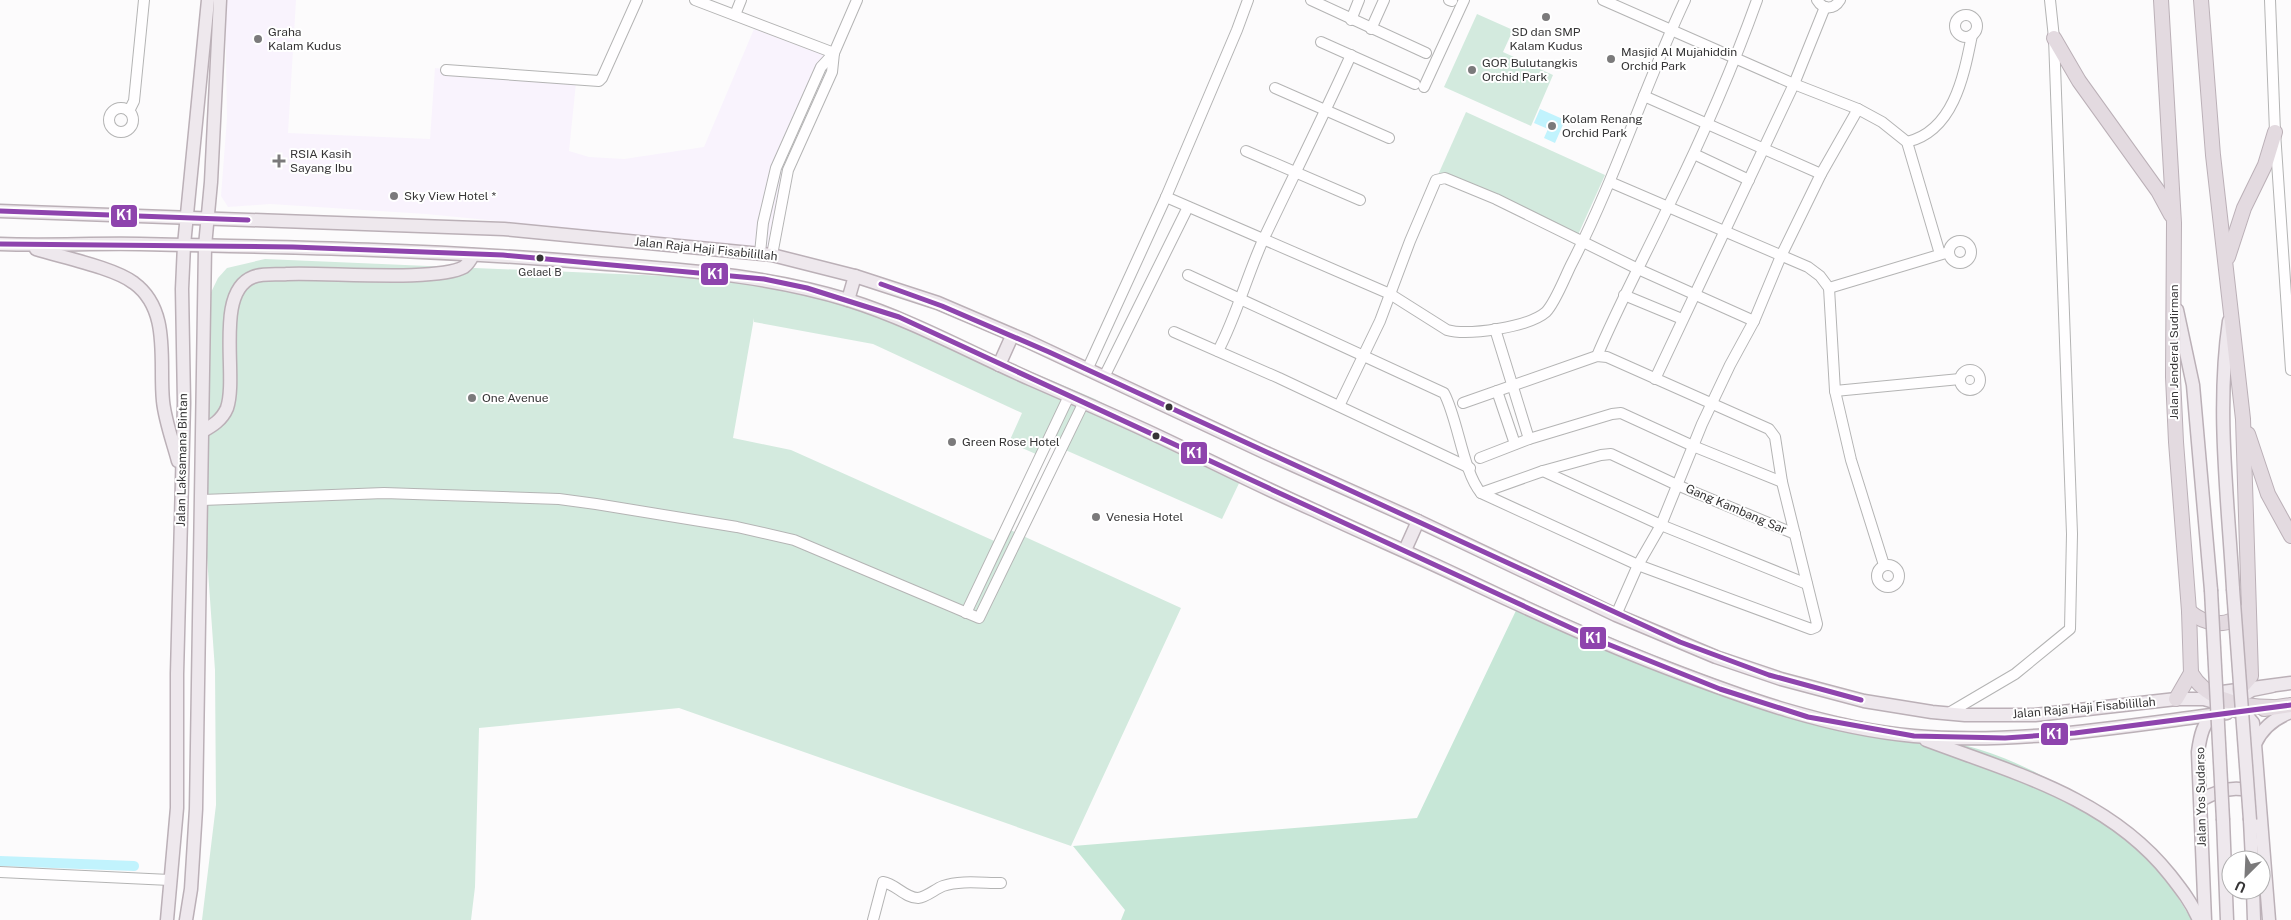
<svg xmlns="http://www.w3.org/2000/svg" width="2291" height="920" viewBox="0 0 2291 920" font-family="'Public Sans',sans-serif">
<style>
.commercial{fill:#f9f3fd}
.green{fill:#d3eade}
.forest{fill:#c7e7d7}
.water{fill:#c1f3fd}
.lines{fill:none;stroke-linecap:round;stroke-linejoin:round}
.canal{stroke:#c1f3fd;stroke-width:10}
.minor-casing{stroke:#b4b4b4;stroke-width:12}
.major-casing{stroke:#bbb0b7;stroke-width:15}
.highway-casing{stroke:#bbb0b7;stroke-width:16}
.minor{stroke:#fffeff;stroke-width:10}
.major{stroke:#eee8ed;stroke-width:12}
.highway{stroke:#e3dae0;stroke-width:14}
.major-bridge-casing{stroke:#bbb0b7;stroke-width:15;stroke-linecap:butt}
.major-bridge{stroke:#eee8ed;stroke-width:12}
.bus-1-casing{stroke:#fff;stroke-width:9}
.bus-1{stroke:#8e44ad;stroke-width:5}
.poi-dot{fill:#7b7a7b;stroke:#fff;stroke-width:2}
.bus-dot{fill:#363536;stroke:#fff;stroke-width:2}
.labels{text-anchor:middle;dominant-baseline:central;stroke-width:4;stroke-linejoin:round;paint-order:stroke}
.bus-label{font-size:11px;fill:#363536;stroke:#fff}
.poi-label{font-size:12px;fill:#363536;stroke:#fff;text-anchor:start}
.street-label{font-size:12px;fill:#363536;stroke:#fff}
.line-badge{stroke:#fff;stroke-width:2}
.badge-label{font-size:14px;text-anchor:middle;font-weight:bold;fill:#fff}
</style>
<rect width="100%" height="100%" fill="#fcfbfc"/>
<path class="commercial" d="M225 0H296L288 133 430 139 435 68 576 83 569 151 589 157 624 159 704 147 754 29 838 60 788 178 770 256 631 240 508 222 426 214 270 204 228 207 221 196 227 118Z"/>
<g class="green">
<path d="M1477 14 1513 30 1503 52 1553 75 1531 126 1444 87Z"/>
<path d="M1466 112 1605 175 1577 237 1438 175Z"/>
<path d="M265 259 760 280 934 330 1095 399 1242 477 1222 519 1045 441 1038 455 1009 442 1022 413 873 344 754 322V318L733 438 791 450 1001 544 1008 529 1181 608 1071 846 679 708 479 728 475 887 471 920H202L216 805 215 670 203 500 200 315 218 278 227 268Z"/>
</g>
<path class="forest" d="M1522 598C1623 645 1722 684 1829 717 1873 730 1920 733 1964 745 2034 764 2089 799 2140 849 2161 869 2177 896 2192 920H1121L1125 910 1073 846 1417 818Z"/>
<path class="water" d="M1540 109 1565 120 1555 143 1544 138 1548 129 1534 123Z"/>
<g class="lines">
<path class="canal" d="M0 861 134 866"/>
<defs>
<g id="minor">
<path d="M695 0 834 53"/>
<path d="M1311 0 1426 53"/>
<path d="M1449 0 1452 1"/>
<path d="M1603 0 1794 84 1858 109 1882 122 1907 142 1940 254"/>
<path d="M1817 0C1823 10 1834 10 1840 0"/>
<path d="M2270 0 2275 132 2291 370"/>
<circle cx="1966" cy="26" r="11"/>
<path d="M735 15 741 0"/>
<path d="M1351 20 1359 0"/>
<path d="M1371 29 1384 0"/>
<path d="M1321 42 1415 84"/>
<path d="M446 70 599 81 602 78 637 0"/>
<path d="M1424 87 1464 0"/>
<path d="M1275 88 1389 138"/>
<path d="M1644 96 1821 174"/>
<circle cx="121" cy="120" r="12"/>
<path d="M129 111 134 101 144 0"/>
<path d="M1907 142C1954 131 1964 75 1972 35"/>
<path d="M1246 151 1360 200"/>
<path d="M1694 154 1749 180"/>
<path d="M1610 182 1808 267 1820 276 1829 288 1835 391 1851 460 1884 565"/>
<path d="M1166 197 1390 294 1447 330C1468 336 1529 327 1546 312 1555 303 1565 277 1571 265 1615 180 1644 87 1685 0"/>
<circle cx="1960" cy="252" r="11"/>
<path d="M760 253 763 223 776 168 821 67 834 53"/>
<path d="M772 255 788 170 832 72 834 53 857 0"/>
<path d="M1188 275 1444 393C1458 419 1463 472 1481 493L1638 565 1811 629 1816 627 1817 624 1782 482 1775 437 1769 429 1607 357 1597 356 1463 403"/>
<path d="M1829 288 1949 252"/>
<path d="M1624 295 1682 319"/>
<path d="M1495 329 1529 439"/>
<path d="M1174 332 1279 378 1470 468"/>
<path d="M1218 351C1237 315 1247 275 1264 238 1293 177 1323 117 1351 55"/>
<path d="M1597 356C1619 304 1645 256 1669 205 1702 138 1732 70 1757 0"/>
<circle cx="1970" cy="380" r="10"/>
<path d="M1087 370 1166 197 1237 30 1248 0"/>
<path d="M1104 377 1188 207"/>
<path d="M1655 379 1794 84 1825 7"/>
<path d="M1497 391 1515 444"/>
<path d="M1835 391 1960 379"/>
<path d="M1339 406 1380 321 1410 241 1436 180 1445 178 1496 199 1638 269 1754 321"/>
<path d="M1480 458 1529 439 1612 414 1621 413 1693 446 1782 482"/>
<path d="M1543 471 1661 525 1807 584"/>
<path d="M1481 493 1543 471 1601 455 1611 454 1677 485 1795 534"/>
<path d="M202 500 384 493 559 499 596 504 737 527 794 540 979 618 1084 402"/>
<circle cx="1888" cy="576" r="11"/>
<path d="M966 613 1069 396"/>
<path d="M1616 615 1638 565 1661 525 1702 424 1730 365 1754 321 1781 256 1821 174 1858 109"/>
<path d="M1947 714 2015 674 2070 629 2072 534 2054 38 2050 0"/>
<path d="M0 872 170 880"/>
<path d="M873 920 883 882C896 884 905 898 918 898 927 897 935 889 943 886 960 880 982 883 1001 883"/>
</g>
<g id="major">
<path d="M0 211 504 229 772 255 855 276 938 303 1027 341 1264 452 1418 521 1616 615 1716 657 1781 679 1864 701 1932 712 1965 715H2035L2176 699H2204L2221 704 2247 716 2253 723 2255 744"/>
<path d="M0 244C47 246 93 243 140 244 292 247 443 250 595 263 681 270 764 274 848 300 912 320 969 352 1030 379 1069 396 1108 413 1147 431 1203 457 1259 486 1316 511 1369 536 1422 558 1475 584 1538 614 1602 643 1667 668 1747 699 1828 728 1914 736 2019 745 2124 726 2227 713"/>
<path d="M36 249C61 257 115 268 134 283 171 310 159 362 163 401 165 421 173 442 178 461"/>
<path d="M848 300 855 276"/>
<path d="M2177 310 2193 385 2211 590"/>
<path d="M2229 321C2216 409 2228 500 2233 589"/>
<path d="M999 365 1012 336"/>
<path d="M203 431C212 426 222 420 227 408 238 376 214 292 253 277 263 273 276 275 287 274 325 272 437 282 464 267 468 264 471 259 473 255"/>
<path d="M1405 550 1418 521"/>
<path d="M2207 694 2291 683"/>
<path d="M2233 701 2252 690 2272 686"/>
<path d="M1926 740C2014 773 2109 798 2170 875 2181 889 2192 903 2199 920"/>
<path d="M2201 800C2217 791 2240 782 2257 796"/>
<path d="M2223 820 2227 920"/>
<path d="M2250 820 2252 860"/>
<path d="M2253 890 2254 920"/>
<path d="M167 920 177 808V674L184 403 182 289 184 245 208 0"/>
<path d="M186 920 191 889 196 809 205 246 211 182 220 0"/>
<path d="M2205 920 2198 752C2200 737 2203 721 2216 712"/>
<path d="M2269 920 2255 744C2262 728 2275 718 2291 712"/>
</g>
<g id="highway">
<path d="M2161 0 2174 223 2173 377 2176 442 2189 611 2191 673 2176 699"/>
<path d="M2201 0 2213 155 2243 419 2251 676 2239 690"/>
<path d="M2054 38 2079 81 2158 191 2171 215"/>
<path d="M2228 257 2244 208 2265 165 2275 132"/>
<path d="M2248 434 2268 494 2291 536"/>
<path d="M2189 611C2205 625 2228 629 2243 612"/>
<path d="M2191 673C2207 701 2243 707 2273 707"/>
<path d="M2264 709 2291 705"/>
</g>
</defs>
<use href="#minor" class="minor-casing"/>
<use href="#major" class="major-casing"/>
<use href="#highway" class="highway-casing"/>
<use href="#minor" class="minor"/>
<use href="#major" class="major"/>
<use href="#highway" class="highway"/>
<defs>
<g id="major-bridge">
<path d="M2233 589 2250 820"/>
<path d="M2211 590 2223 820"/>
</g>
</defs>
<use href="#major-bridge" class="major-bridge-casing"/>
<use href="#major-bridge" class="major-bridge"/>
<defs>
<g id="bus-1">
<path d="M0 211 248 220"/>
<path d="M0 244 293 247 503 255 764 279 807 288 899 317 1595 639 1720 689 1808 717 1914 736 2005 738 2075 733 2291 705"/>
<path d="M881 284 942 306 1049 352 1680 642 1769 675 1861 700"/>
</g>
</defs>
<use href="#bus-1" class="bus-1-casing"/>
<use href="#bus-1" class="bus-1"/>
</g>
<g class="poi-dot">
<circle cx="1546" cy="17" r="5"/>
<circle cx="258" cy="39" r="5"/>
<circle cx="1611" cy="59" r="5"/>
<circle cx="1472" cy="70" r="5"/>
<circle cx="1552" cy="126" r="5"/>
<path d="M276.5 153.5h5v5h5v5h-5v5h-5v-5h-5v-5h5z"/>
<circle cx="394" cy="196" r="5"/>
<circle cx="472" cy="398" r="5"/>
<circle cx="952" cy="442" r="5"/>
<circle cx="1096" cy="517" r="5"/>
</g>
<g class="bus-dot">
<circle cx="540" cy="258" r="4.5"/>
<circle cx="1169" cy="407" r="4.5"/>
<circle cx="1156" cy="436" r="4.5"/>
</g>
<g class="labels">
<g class="bus-label">
<text x="540" y="272">Gelael B</text>
</g>
<g class="poi-label">
<text x="268" y="32">Graha<tspan x="268" dy="14">Kalam Kudus</tspan></text>
<text x="1546" y="32" text-anchor="middle">SD dan SMP<tspan x="1546" dy="14">Kalam Kudus</tspan></text>
<text x="1621" y="52">Masjid Al Mujahiddin<tspan x="1621" dy="14">Orchid Park</tspan></text>
<text x="1482" y="63">GOR Bulutangkis<tspan x="1482" dy="14">Orchid Park</tspan></text>
<text x="1562" y="119">Kolam Renang<tspan x="1562" dy="14">Orchid Park</tspan></text>
<text x="290" y="154">RSIA Kasih<tspan x="290" dy="14">Sayang Ibu</tspan></text>
<text x="404" y="196">Sky View Hotel *</text>
<text x="482" y="398">One Avenue</text>
<text x="962" y="442">Green Rose Hotel</text>
<text x="1106" y="517">Venesia Hotel</text>
</g>
<g class="street-label">
<text transform="translate(706 249) rotate(6)">Jalan Raja Haji Fisabilillah</text>
<text transform="translate(2174 352) rotate(-90)">Jalan Jenderal Sudirman</text>
<text transform="translate(182 460) rotate(-89)">Jalan Laksamana Bintan</text>
<text transform="translate(1736 509) rotate(23)">Gang Kambang Sar</text>
<text transform="translate(2084 708) rotate(-5)">Jalan Raja Haji Fisabilillah</text>
<text transform="translate(2201 797) rotate(-91)">Jalan Yos Sudarso</text>
</g>
</g>
<g class="line-badge">
<rect x="110" y="204" width="28" height="24" rx="5" fill="#8e44ad"/>
<rect x="700" y="262" width="29" height="24" rx="5" fill="#8e44ad"/>
<rect x="1180" y="441" width="28" height="24" rx="5" fill="#8e44ad"/>
<rect x="1579" y="626" width="28" height="24" rx="5" fill="#8e44ad"/>
<rect x="2040" y="722" width="29" height="24" rx="5" fill="#8e44ad"/>
</g>
<g class="badge-label">
<text x="124" y="220">K1</text>
<text x="715" y="279">K1</text>
<text x="1194" y="458">K1</text>
<text x="1593" y="643">K1</text>
<text x="2054" y="739">K1</text>
</g>
<g transform="translate(2246 875) rotate(204)"><circle r="24" fill="#ffffff" stroke="#afaeaf"/>
<path d="M0-4L9 19L0 12L-9 19Z" fill="#7b7a7b"/>
<text y="-8" font-size="14" font-weight="bold" text-anchor="middle" fill="#363536">U</text>
</g>
</svg>
